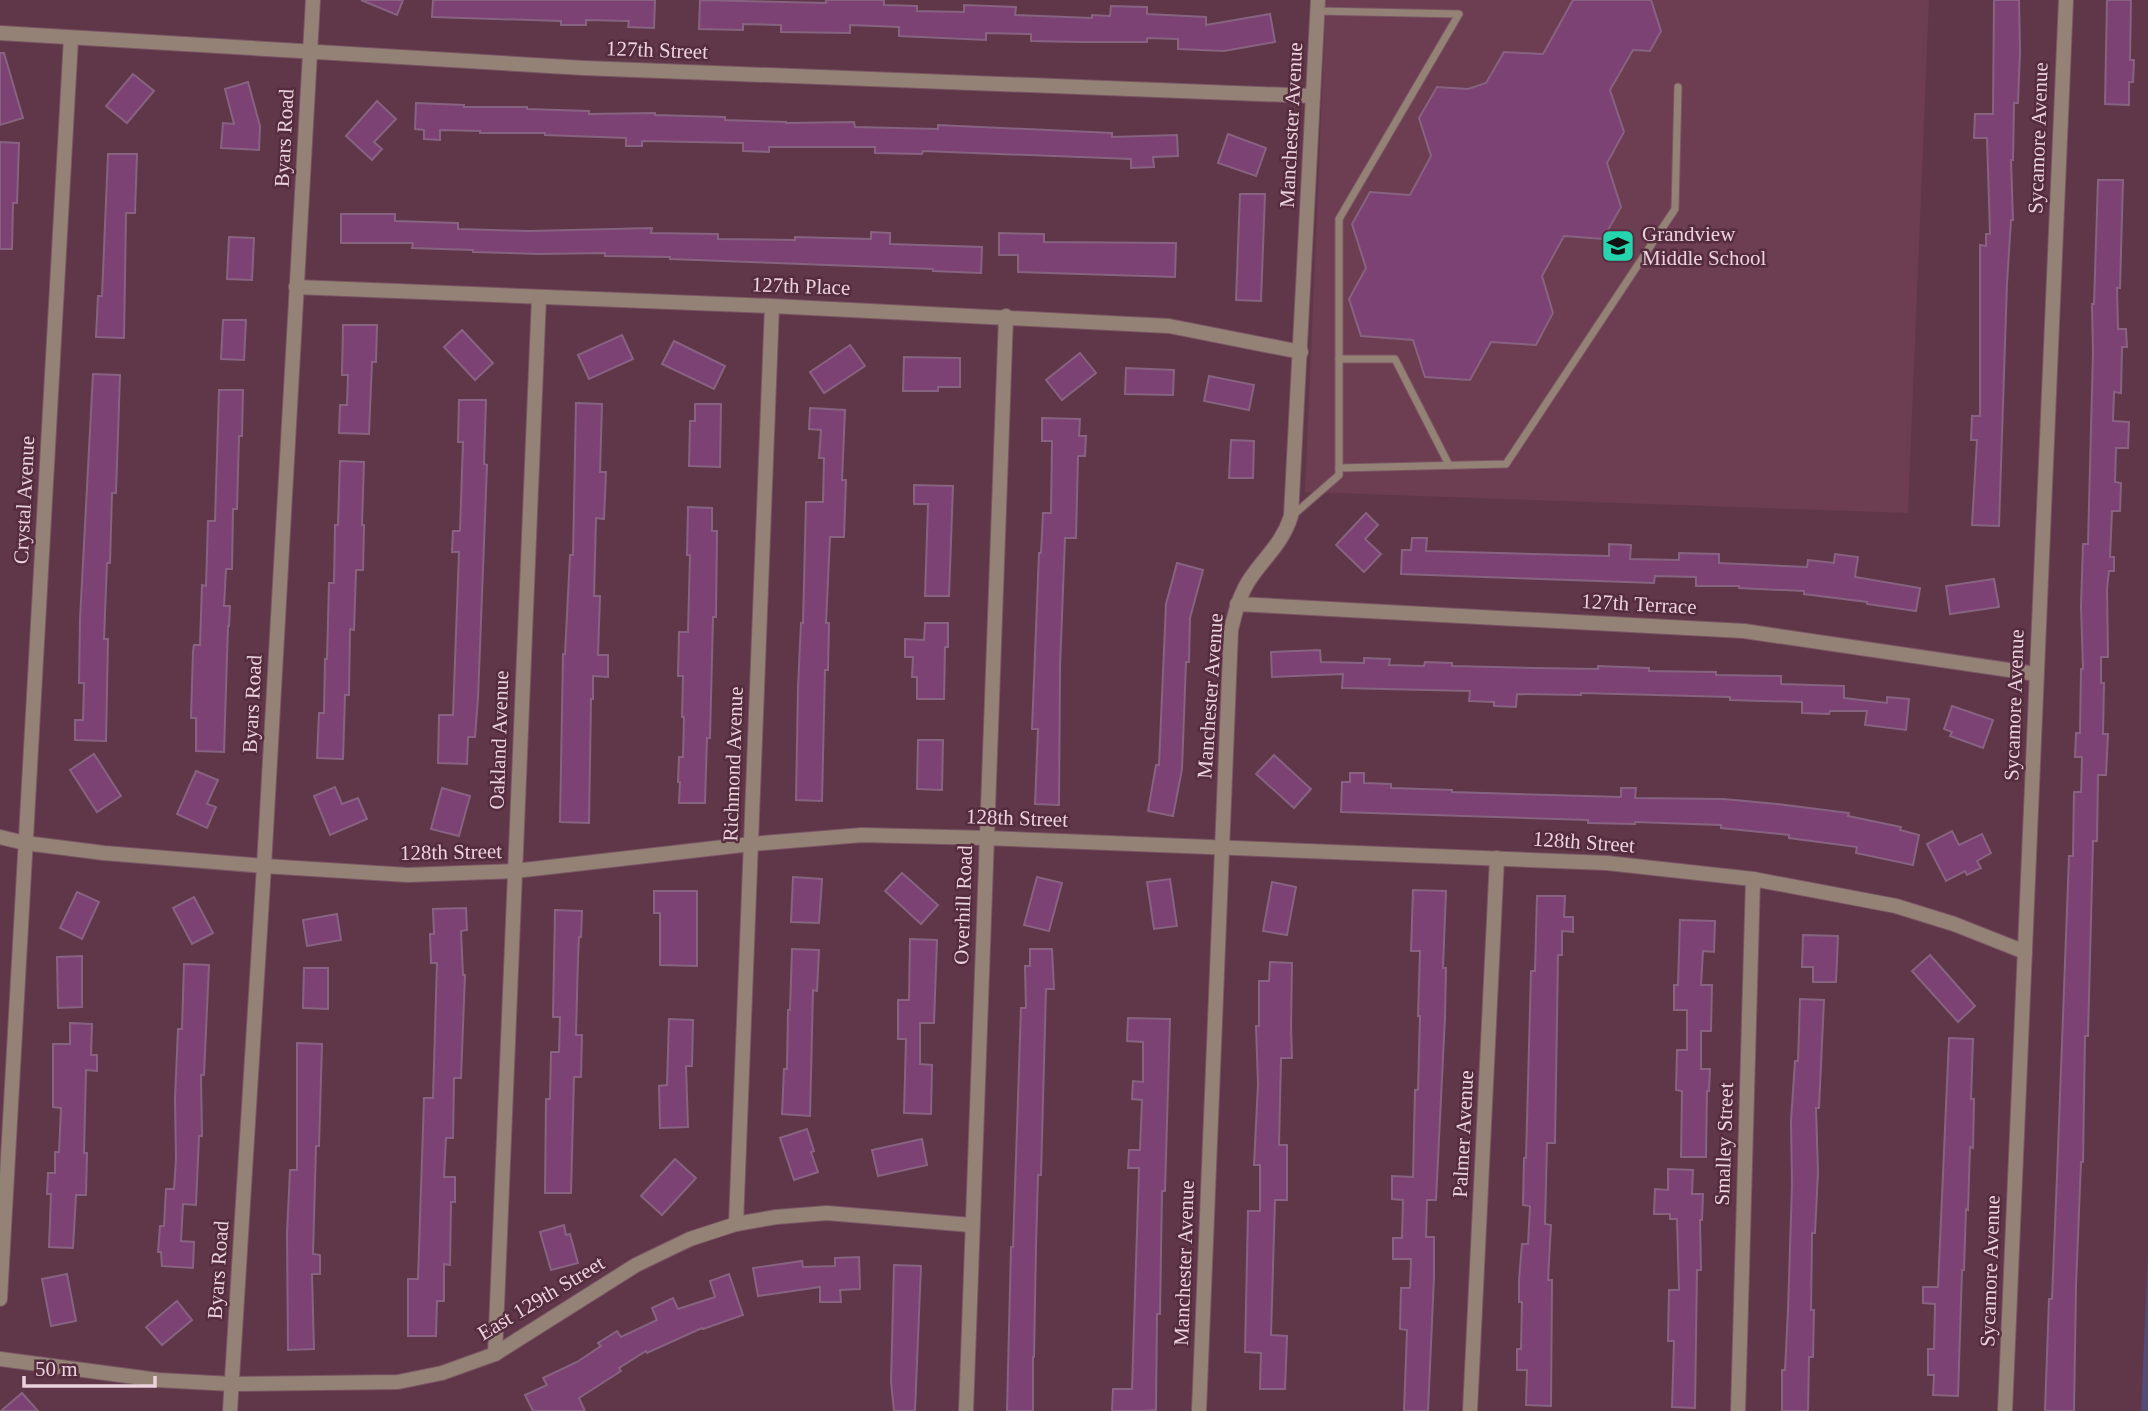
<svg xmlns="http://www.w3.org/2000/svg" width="2148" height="1411" viewBox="0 0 2148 1411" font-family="Georgia,serif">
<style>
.built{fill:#6d3d52}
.green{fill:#534b76}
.building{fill:#7c4274;stroke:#876381;stroke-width:2}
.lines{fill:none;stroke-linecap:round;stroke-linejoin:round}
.service-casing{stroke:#7b5665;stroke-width:9}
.minor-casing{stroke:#7b5665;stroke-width:16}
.tertiary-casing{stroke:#7b5665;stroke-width:16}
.service{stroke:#958277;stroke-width:7}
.minor{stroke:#958277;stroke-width:14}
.tertiary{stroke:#958277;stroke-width:14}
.labels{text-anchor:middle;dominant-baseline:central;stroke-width:5;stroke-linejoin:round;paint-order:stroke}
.street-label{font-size:21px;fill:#ecd2db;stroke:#542c3e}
.poi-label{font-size:21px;fill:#ecd2db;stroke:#542c3e;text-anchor:start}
</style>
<rect width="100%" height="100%" fill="#5f3748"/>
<path class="built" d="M1326 0H1929L1908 513 1305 492Z"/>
<path class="green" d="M2148 1253V1411H2141Z"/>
<g class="building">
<path d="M361 0H403L397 15Z"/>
<path d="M433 0H655L654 28 628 27 629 21 586 20V25H561V21L432 17Z"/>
<path d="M700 0 826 3V0H884V5L917 6V11L964 12V5L1016 7 1015 15 1092 18V15L1110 16 1111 6 1147 7V14L1206 17V25L1270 14 1275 42 1224 51 1178 49V39L1147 38V42H1078L1031 41V34L986 33V40L899 36V27L850 25V33L781 32V25L743 24V30L699 29Z"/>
<path d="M1573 0H1651L1661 31 1650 51 1633 50 1610 90 1624 132 1607 163 1621 207 1603 239 1564 236 1542 276 1553 313 1536 345 1491 342 1470 380 1425 377 1413 340 1361 336 1349 299 1366 268 1352 224 1370 192 1410 195 1431 156 1419 118 1437 87 1468 89 1486 83 1504 52 1543 54Z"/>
<path d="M1994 0H2019L2020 51 2018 103H2014L2013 160H2011L2013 220H2011L2007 283 1999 526 1972 525 1977 440H1971L1972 416H1980V245L1986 246V234H1990L1987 138H1974L1975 114H1993Z"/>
<path d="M2107 0H2131L2130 60H2134L2133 82H2129V105L2105 104Z"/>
<path d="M0 53H4L23 118 0 125Z"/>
<path d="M133 74 154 91 127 123 106 106Z"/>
<path d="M248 82 260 126 259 150 221 148 223 123 234 124 225 89Z"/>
<path d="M377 101 396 119 374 142 382 149 372 160 346 136Z"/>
<path d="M416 103 464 105V107H527V109L589 111V114L655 113V115L725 117V120L786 122V123L854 122 855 127 938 129V125L1112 133V137L1177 135 1178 156 1153 157 1154 167 1131 168V159L923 151 922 154 875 153V147H769V152L743 151V143L642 141V146H626V138L545 135V133H480V131L440 130V140L424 139V130L415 129Z"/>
<path d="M1228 134 1266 148 1256 176 1218 163Z"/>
<path d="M0 142 19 143 17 203H13L12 249H0Z"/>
<path d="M108 154H137L135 213H126L124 338 96 337 98 296H102Z"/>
<path d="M2098 180H2123L2120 288H2117L2118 329H2126L2127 347H2122L2121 393 2114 392 2113 421 2129 422 2128 448H2116L2115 482 2121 483 2120 511H2112L2110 557H2114V571H2109L2107 589 2108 657H2101V683H2104L2103 734H2108L2106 775H2098L2097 841H2093L2088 1036H2085L2083 1162H2081L2076 1286 2074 1411H2045L2049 1299H2052L2057 1176 2069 856H2073L2074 792H2081L2082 757H2075L2076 733H2080L2081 669H2083L2081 606 2083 544H2088L2093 352 2092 304H2094Z"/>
<path d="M1240 194H1265L1261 301 1236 300Z"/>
<path d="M341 214H395V221L458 223V229L530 231 652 228 651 233 718 234V239L795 240V237L871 239V232L890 233V244L982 247 981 273 933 271V269L670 259V257L605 256V253L539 254 473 252V250L412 248 413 243H341Z"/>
<path d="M999 233 1044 234V242L1176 243 1175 277 1018 272V255H999Z"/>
<path d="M229 237 254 238 252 280 227 279Z"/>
<path d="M223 320H246L244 360 221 359Z"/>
<path d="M343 325H377L376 362H372L369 434 339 433 340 405H347L348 375H342Z"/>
<path d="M462 330 493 363 475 380 444 347Z"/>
<path d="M622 335 633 359 589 379 578 355Z"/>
<path d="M674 341 725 366 714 389 662 364Z"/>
<path d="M850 345 865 366 824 393 810 372Z"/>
<path d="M1080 353 1096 373 1062 400 1046 380Z"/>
<path d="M904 357 960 358V387H938V391H903Z"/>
<path d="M1126 368 1174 370 1173 395 1125 394Z"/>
<path d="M93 374 120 375 116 493H112L110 563H107L104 639H108L106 741 75 740V720H83L84 683H79L80 619Z"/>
<path d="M1209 376 1254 385 1249 410 1204 401Z"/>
<path d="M219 390H243L242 436H239L237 509H233L232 569H226L224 606H230L229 626H228L224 752 196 751V718H191L193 651 194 645H200L202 585 206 586 208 521H215Z"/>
<path d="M459 400H486L484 464 487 465 478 699 475 737H468L467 764 438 763 439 715H453L459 552H452L453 531H460L463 442H458Z"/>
<path d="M576 403 602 404 600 472H606L604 519 596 518 594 596H600L598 655H608V677L593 676V699H591L589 823 560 822 563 654H565L570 555H573Z"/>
<path d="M695 404H721L720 467 689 466 690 421H695Z"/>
<path d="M810 408 845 410 842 480H846L844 537H830L826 623H829L828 670H825L822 801 796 800 798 688 801 623H803L806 502H823L824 458H819L821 430 809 429Z"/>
<path d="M1042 418 1080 419 1079 436H1086L1085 456H1078L1076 538H1065L1060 667 1059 805 1035 804 1038 729H1032L1039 553H1041L1043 513H1051L1052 441H1042Z"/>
<path d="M1231 440 1254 441 1253 478H1229Z"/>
<path d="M340 461 364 462 362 525H364L363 570H356L354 630 350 629 349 695H345L343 759 317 758 319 713H324L325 659H327L329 583H334L335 525H338Z"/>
<path d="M914 485 953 486 949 596H925L928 504H914Z"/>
<path d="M688 507 712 508V531H717L716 617H713L710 738H707L705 803H679L680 782H678L679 757H683L684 717H682L683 676H678L679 632H688L690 555H687Z"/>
<path d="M1366 513 1378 525 1365 539 1381 554 1364 572 1336 545Z"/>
<path d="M1412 538H1427L1426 551 1609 556V544L1631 545 1630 559 1679 560V553L1719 554V563L1807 567 1808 560 1834 563 1835 554 1858 557 1855 577 1920 588 1916 611 1867 604V602L1804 594V591L1739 588V586H1696V577L1655 576 1654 583 1401 574 1402 550H1411Z"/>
<path d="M1177 563 1203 570 1190 618 1189 662H1186L1182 769 1173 816 1148 811 1156 765H1159L1166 604Z"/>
<path d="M1994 579 1999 607 1950 614 1946 586Z"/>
<path d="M925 623H948V647H945L944 699H917V677H912L913 657H905V639L924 640Z"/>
<path d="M1320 650 1321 662 1364 663V658L1390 659 1389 665 1424 666 1425 662 1452 663V666L1535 668 1598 669V666L1649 668V671L1716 672V675L1781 676V684L1844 686V698L1887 703V697L1909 699 1906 730 1865 725 1867 711H1830L1829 714 1802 713V702L1730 700V697L1581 693V695L1517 694 1516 707 1494 706V702L1469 701 1470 691 1342 688 1343 674 1272 677 1271 652Z"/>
<path d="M1952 706 1993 720 1983 748 1950 736 1952 732 1944 729Z"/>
<path d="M918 740H943L942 790 917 789Z"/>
<path d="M94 754 121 796 97 812 70 770Z"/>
<path d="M1274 755 1311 789 1294 808 1256 774Z"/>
<path d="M196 771 218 780 207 804 216 807 207 828 177 814Z"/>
<path d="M1350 773H1364V783L1391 784V788L1452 790V792L1621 797V788H1636L1635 798 1724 799 1777 804 1849 813 1848 816 1901 827 1900 830 1919 835 1913 865 1856 853 1857 847 1789 838V835L1721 828V825L1635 822V824L1588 823V820L1341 812 1342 782H1350Z"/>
<path d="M335 787 342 804 358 798 367 819 330 835 314 796Z"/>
<path d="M442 788 470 796 459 836 431 829Z"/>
<path d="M1952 831 1959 845 1982 834 1991 853 1977 861 1981 868 1967 875 1965 871 1946 881 1927 844Z"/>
<path d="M902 873 938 905 921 924 885 891Z"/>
<path d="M793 877 822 879 819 923 791 922Z"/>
<path d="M1037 877 1062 883 1049 931 1024 925Z"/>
<path d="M1170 879 1177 926 1154 929 1147 882Z"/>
<path d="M1272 882 1296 887 1287 935 1263 931Z"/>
<path d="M1413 890 1446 891 1443 968H1446L1445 1017 1436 1200H1427L1426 1237H1434V1277L1428 1411H1404L1407 1330 1400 1329 1401 1288H1410L1411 1259H1393V1238H1402L1403 1200 1392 1199V1176L1413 1177 1415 1090H1418L1420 1016H1418L1420 951H1411Z"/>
<path d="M654 891H697V966L660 965V913H654Z"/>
<path d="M77 892 99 902 82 939 60 928Z"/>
<path d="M1537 896H1565L1564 917H1573V932L1562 931V955H1558L1555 1143H1547L1545 1224 1551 1225 1548 1280H1552L1551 1406 1526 1405 1527 1370H1517V1349H1521L1522 1302H1519V1280L1522 1244H1528L1530 1206 1523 1205 1524 1158H1526L1531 971H1535Z"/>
<path d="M194 897 213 933 192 944 173 908Z"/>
<path d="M466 908 467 930 461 931 463 975H465L461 1078H454L453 1138H446L444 1177H455V1202H451L450 1265 444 1264V1301H437L436 1336H408V1279H418L424 1098H433L437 963H431L430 934H434L433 909Z"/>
<path d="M555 910 582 911 581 937H579L578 957 576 1035H582L581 1077H574L571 1193H545L546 1099H550L551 1052H559L560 1017H553Z"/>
<path d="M337 914 341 940 307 946 303 920Z"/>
<path d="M1680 920 1715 921 1714 952 1703 951 1701 985H1712L1711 1031H1701V1069H1710L1709 1091H1707L1706 1157H1681L1682 1091 1676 1090 1677 1050H1687V1010H1674V985H1678Z"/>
<path d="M1803 935 1838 936 1836 982H1813V967H1802Z"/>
<path d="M910 939 937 940 934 1023H920V1064L932 1065 931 1114 904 1113 906 1039H898V1000H909Z"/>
<path d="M792 949 819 950 817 991 813 990 810 1116 782 1114 784 1069H787L788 1010H790Z"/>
<path d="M1030 949H1052L1054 989H1046L1041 1175H1038L1036 1247 1034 1357H1033V1411H1007L1011 1247H1013L1021 1008H1026L1025 966H1030Z"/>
<path d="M1930 955 1975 1006 1958 1022 1912 971Z"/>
<path d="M82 956V1007L58 1008 57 957Z"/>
<path d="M1270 962 1292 963 1291 1026 1292 1058H1281L1279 1145H1287V1200H1275L1271 1335 1287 1336 1285 1389H1260L1261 1353 1245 1352 1248 1211H1260V1165H1254L1258 1084 1256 1026H1259V981H1269Z"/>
<path d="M184 964 209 965 204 1075H201L202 1136H199L196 1205 183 1204 181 1241 194 1242 193 1268 162 1266 161 1252H158L160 1226H164L166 1189H174L176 1159 175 1099 178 1029H182Z"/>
<path d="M304 968H328V1009L303 1008Z"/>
<path d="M1800 999 1824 1000 1819 1108H1816L1818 1172 1815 1233H1812L1811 1310H1814L1813 1357H1809L1808 1411H1782V1370H1785L1788 1310 1792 1185 1791 1121 1795 1061H1798Z"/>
<path d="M1128 1018 1170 1019 1165 1191H1162L1160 1314H1157L1156 1410 1144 1411H1112L1113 1389H1132L1139 1168H1128L1129 1150H1140L1142 1100 1132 1099 1133 1081 1143 1082V1042L1127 1041Z"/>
<path d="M669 1019 693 1020 692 1066H686L688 1127 660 1128 659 1086 667 1085Z"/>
<path d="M70 1023 92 1024 91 1055H97V1071L86 1070 84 1153H87L86 1195H76L73 1248 49 1247 51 1194H47L48 1173H55V1152H59L61 1108 53 1107V1044H70Z"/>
<path d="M1949 1038 1973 1039 1971 1099H1974L1973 1148 1970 1147 1968 1210 1966 1209 1964 1270H1962L1958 1396 1933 1395 1934 1375H1928V1349H1934L1935 1304 1923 1303V1287H1938Z"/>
<path d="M297 1043 322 1044 319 1146H316L313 1254 320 1255V1274H312L314 1349 288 1350 287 1233 290 1170H297Z"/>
<path d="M807 1129 814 1151 811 1152 818 1172 794 1180 780 1138Z"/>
<path d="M922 1139 927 1165 878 1176 872 1150Z"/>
<path d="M675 1159 696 1178 662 1215 641 1196Z"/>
<path d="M1668 1169 1693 1170 1692 1194H1703L1702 1220H1700L1701 1270H1697L1695 1408 1672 1407 1674 1341H1668L1669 1290H1679L1677 1219H1670V1214H1654L1655 1189 1668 1190Z"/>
<path d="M564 1225 566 1235 570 1234 578 1263 551 1270 540 1232Z"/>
<path d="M859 1257 860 1289 840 1290 841 1302H820V1287L758 1296 753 1268 802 1261 803 1267 835 1266V1258Z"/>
<path d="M894 1265 921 1266 915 1411H894L891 1382Z"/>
<path d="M67 1274 76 1321 51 1326 42 1279Z"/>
<path d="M729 1274 743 1315 703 1329 702 1328 647 1353 646 1351 619 1368 621 1371 579 1398 585 1411H533L525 1395 547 1385 543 1378 577 1362 601 1346 598 1343 617 1331 621 1337 657 1320 652 1308 673 1298 678 1309 715 1297 710 1281Z"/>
<path d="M177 1301 192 1320 162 1345 146 1327Z"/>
<path d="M22 1393 38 1411H1Z"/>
</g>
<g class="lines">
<defs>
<g id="service">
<path d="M1339 359H1395L1449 465"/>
<path d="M1339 468 1506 464 1675 209 1678 87"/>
<path d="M1292 516 1339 475V219L1459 14 1317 11"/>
</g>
<g id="minor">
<path d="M0 33 584 68 1313 96"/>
<path d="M296 287 772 306 1169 326 1301 352"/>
<path d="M1237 604 1744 631 2036 674"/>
<path d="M0 837 25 843 104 853 264 866 408 875 515 871 751 844 862 835 986 838 1607 863 1753 879 1896 906 1954 924 2025 952"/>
<path d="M736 1224 772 306"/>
<path d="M0 1299 71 38"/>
<path d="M495 1354 539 297"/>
<path d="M0 1359 158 1380 232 1384 398 1382 442 1373 495 1354 636 1265 690 1239 736 1224 776 1217 827 1213 971 1225"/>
<path d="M966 1411 1006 316"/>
<path d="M1199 1411 1231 630C1235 613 1239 597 1248 582 1263 558 1282 545 1291 516L1318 0"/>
<path d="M1470 1411 1497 858"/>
<path d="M1738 1411 1753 879"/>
<path d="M2005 1411 2066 0"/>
</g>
<path id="tertiary" d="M230 1411 264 866 313 0"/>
</defs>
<use href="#service" class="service-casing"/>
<use href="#minor" class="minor-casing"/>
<use href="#tertiary" class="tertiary-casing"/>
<use href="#service" class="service"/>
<use href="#minor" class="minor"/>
<use href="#tertiary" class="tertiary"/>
</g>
<defs>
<symbol id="school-square" viewBox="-11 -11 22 22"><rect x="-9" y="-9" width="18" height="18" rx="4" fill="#25d5ae" stroke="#542c3e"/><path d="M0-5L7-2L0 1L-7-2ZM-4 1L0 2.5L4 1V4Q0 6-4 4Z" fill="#111"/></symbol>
</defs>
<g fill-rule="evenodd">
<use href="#school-square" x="1599" y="227" width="38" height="38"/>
</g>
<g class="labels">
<g class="street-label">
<text transform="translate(657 50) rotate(2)">127th Street</text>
<text transform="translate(1291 125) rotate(-87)">Manchester Avenue</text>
<text transform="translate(284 138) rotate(-87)">Byars Road</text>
<text transform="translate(2038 138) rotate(-88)">Sycamore Avenue</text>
<text transform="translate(801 286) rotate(2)">127th Place</text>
<text transform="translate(24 500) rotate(-87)">Crystal Avenue</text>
<text transform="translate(1639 604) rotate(3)">127th Terrace</text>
<text transform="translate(1210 696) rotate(-86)">Manchester Avenue</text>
<text transform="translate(252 704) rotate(-87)">Byars Road</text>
<text transform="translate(2014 705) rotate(-88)">Sycamore Avenue</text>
<text transform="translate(499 740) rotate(-88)">Oakland Avenue</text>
<text transform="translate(733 764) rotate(-88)">Richmond Avenue</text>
<text transform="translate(1017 818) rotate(2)">128th Street</text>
<text transform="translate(1584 842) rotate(4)">128th Street</text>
<text transform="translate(451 852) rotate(-1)">128th Street</text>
<text transform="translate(963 905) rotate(-88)">Overhill Road</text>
<text transform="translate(1463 1134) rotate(-87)">Palmer Avenue</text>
<text transform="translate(1724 1144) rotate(-88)">Smalley Street</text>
<text transform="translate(1184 1263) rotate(-88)">Manchester Avenue</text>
<text transform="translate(218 1270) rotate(-86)">Byars Road</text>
<text transform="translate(1990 1271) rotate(-88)">Sycamore Avenue</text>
<text transform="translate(541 1298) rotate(-31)">East 129th Street</text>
</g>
<g class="poi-label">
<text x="1642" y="234">Grandview<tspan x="1642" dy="24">Middle School</tspan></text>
</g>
</g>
<path d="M24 1376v10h131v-10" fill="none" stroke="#ecd2db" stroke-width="3.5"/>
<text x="35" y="1376" font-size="21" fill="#ecd2db" stroke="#542c3e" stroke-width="5" paint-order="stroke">50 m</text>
</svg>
